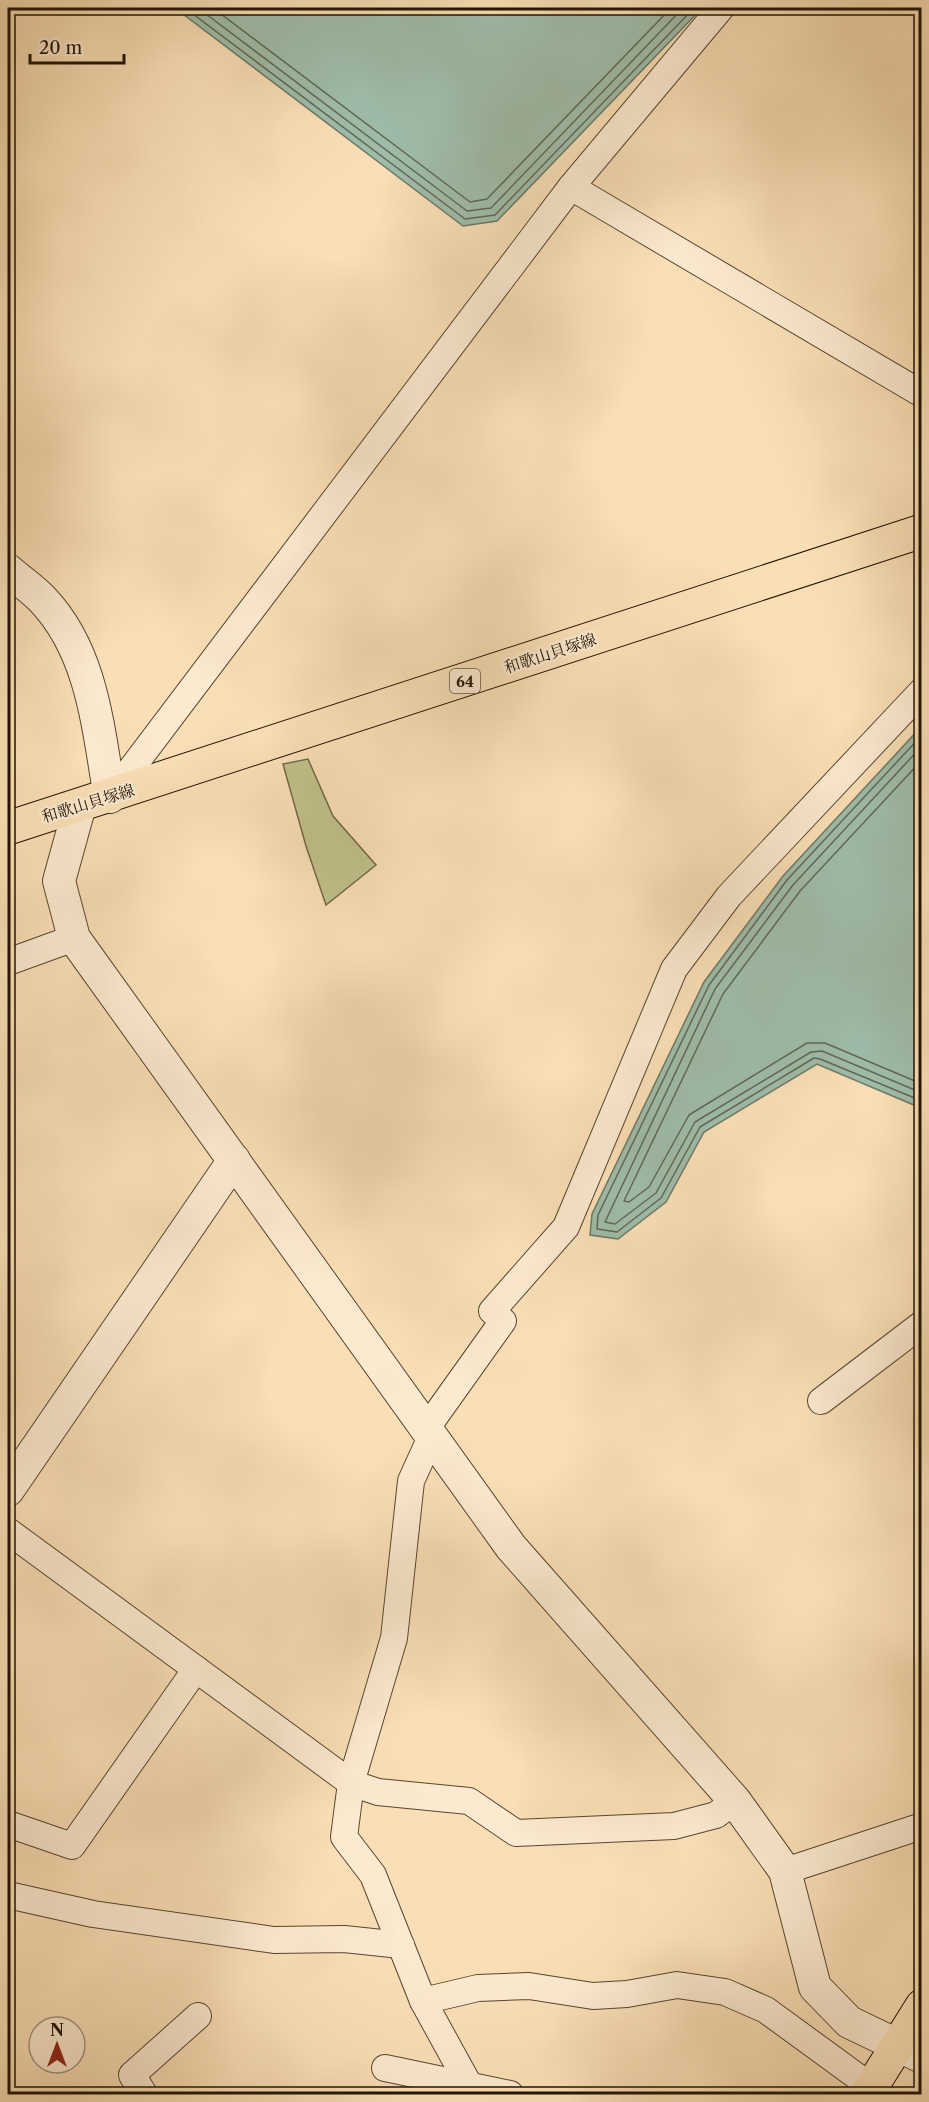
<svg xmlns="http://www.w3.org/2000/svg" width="929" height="2102" viewBox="0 0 929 2102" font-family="'Libre Caslon Text','Noto Serif JP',serif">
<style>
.green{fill:#c1c18c;stroke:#706a48;stroke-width:1.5}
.water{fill:#9fbdaa;stroke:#6c7967;stroke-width:1.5}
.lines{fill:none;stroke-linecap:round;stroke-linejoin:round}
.shore{stroke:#606856;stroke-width:1.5}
.minor-casing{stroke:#564630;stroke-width:28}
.tertiary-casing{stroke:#564630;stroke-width:34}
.primary-casing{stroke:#201303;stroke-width:35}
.minor{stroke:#fcead0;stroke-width:26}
.tertiary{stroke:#fcead0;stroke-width:32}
.primary{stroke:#fadfb6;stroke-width:33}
.labels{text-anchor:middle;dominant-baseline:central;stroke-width:4.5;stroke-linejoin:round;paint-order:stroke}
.shield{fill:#fcead0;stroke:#625440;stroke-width:1.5}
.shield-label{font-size:15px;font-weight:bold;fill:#201303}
.street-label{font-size:16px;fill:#201303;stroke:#fcead0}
</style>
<rect width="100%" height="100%" fill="#fadfb6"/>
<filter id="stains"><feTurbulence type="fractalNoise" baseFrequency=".00333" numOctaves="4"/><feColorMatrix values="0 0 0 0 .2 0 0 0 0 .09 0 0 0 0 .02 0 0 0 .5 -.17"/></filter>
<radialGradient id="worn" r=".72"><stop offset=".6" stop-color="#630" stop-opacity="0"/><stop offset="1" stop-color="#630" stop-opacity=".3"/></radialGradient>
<path class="green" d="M308 759 333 816 376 865 326 905 306 846 283 764Z"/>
<g class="water">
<path d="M175 8H702L497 221 463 226Z"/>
<path d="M921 727V1108L817 1064 704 1132 666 1202 618 1239 590 1235 592 1214 704 982 783 876Z"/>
</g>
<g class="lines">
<g class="shore">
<path d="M185 8 465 219 495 215 694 8"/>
<path d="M198 8 467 211 491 208 683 8"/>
<path d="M213 8 470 202 487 199 671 8"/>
<path d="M922 735 787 880 709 985 598 1215 597 1229 617 1232 661 1198 700 1127 814 1058 820 1059 922 1101"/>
<path d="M922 746 793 885 715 989 605 1222 615 1224 656 1193 695 1122 811 1052 822 1051 922 1093"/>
<path d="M922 760 800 891 723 994 624 1201 629 1202 649 1187 689 1115 807 1043H825L922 1084"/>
</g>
<defs>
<g id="minor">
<path d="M571 187 922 394"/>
<path d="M110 797 571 187 721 8"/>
<path d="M8 962 74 938"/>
<path d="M821 1401 922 1324"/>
<path d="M426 1429 503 1321 492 1311 566 1227 674 969 729 896 922 691"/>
<path d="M431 1437 411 1481 394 1638 351 1783 344 1837 373 1875 423 2001 474 2094"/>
<path d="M8 1531 351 1783 378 1792 469 1801 516 1833 674 1826 716 1815 735 1801"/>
<path d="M8 1824 72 1846 196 1669"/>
<path d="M785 1871 922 1826"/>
<path d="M8 1895 93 1914 274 1940 344 1939 401 1945"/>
<path d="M423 2001 478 1988 529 1986 593 1996 627 1994 677 1985 725 1992 766 2010 881 2094"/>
<path d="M385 2068 510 2094"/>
<path d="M144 2094 132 2075 198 2016"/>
</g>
<g id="tertiary">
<path d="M8 570C19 580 33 589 43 600 93 653 98 729 110 797"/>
<path d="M80 805 59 881 74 938 511 1547 735 1801 785 1871 815 1987 849 2022 922 2057"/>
<path d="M8 1490 234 1160"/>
</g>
<g id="primary">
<path d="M8 828 922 531"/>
<path d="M867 2094 922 2006"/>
</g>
</defs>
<use href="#minor" class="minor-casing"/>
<use href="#tertiary" class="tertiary-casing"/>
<use href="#primary" class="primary-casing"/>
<use href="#minor" class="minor"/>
<use href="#tertiary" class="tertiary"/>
<use href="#primary" class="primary"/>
</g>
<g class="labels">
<rect class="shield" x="450" y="669" width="30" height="24" rx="4.5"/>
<g class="shield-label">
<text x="465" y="681">64</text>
</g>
<g class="street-label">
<text transform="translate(550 653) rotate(-18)">和歌山貝塚線</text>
<text transform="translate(88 803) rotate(-17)">和歌山貝塚線</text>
</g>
</g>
<rect width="929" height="2102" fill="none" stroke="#fadfb6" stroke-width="30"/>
<rect x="9" y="9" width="911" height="2084" fill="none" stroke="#201303" stroke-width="3"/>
<rect x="15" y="15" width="899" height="2072" fill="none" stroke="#201303" stroke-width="1.5"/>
<g transform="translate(57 2045)"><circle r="28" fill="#fcead0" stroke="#a4947e" stroke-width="1.5"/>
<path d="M0-4.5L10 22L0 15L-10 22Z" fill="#8f2418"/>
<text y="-9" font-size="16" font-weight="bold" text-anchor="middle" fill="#201303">N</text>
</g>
<path d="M30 54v9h94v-9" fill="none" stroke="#201303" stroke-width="3"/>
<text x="39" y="54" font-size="18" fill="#201303" stroke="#fcead0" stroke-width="4.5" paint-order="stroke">20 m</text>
<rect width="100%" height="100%" filter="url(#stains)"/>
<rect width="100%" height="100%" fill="url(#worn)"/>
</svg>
